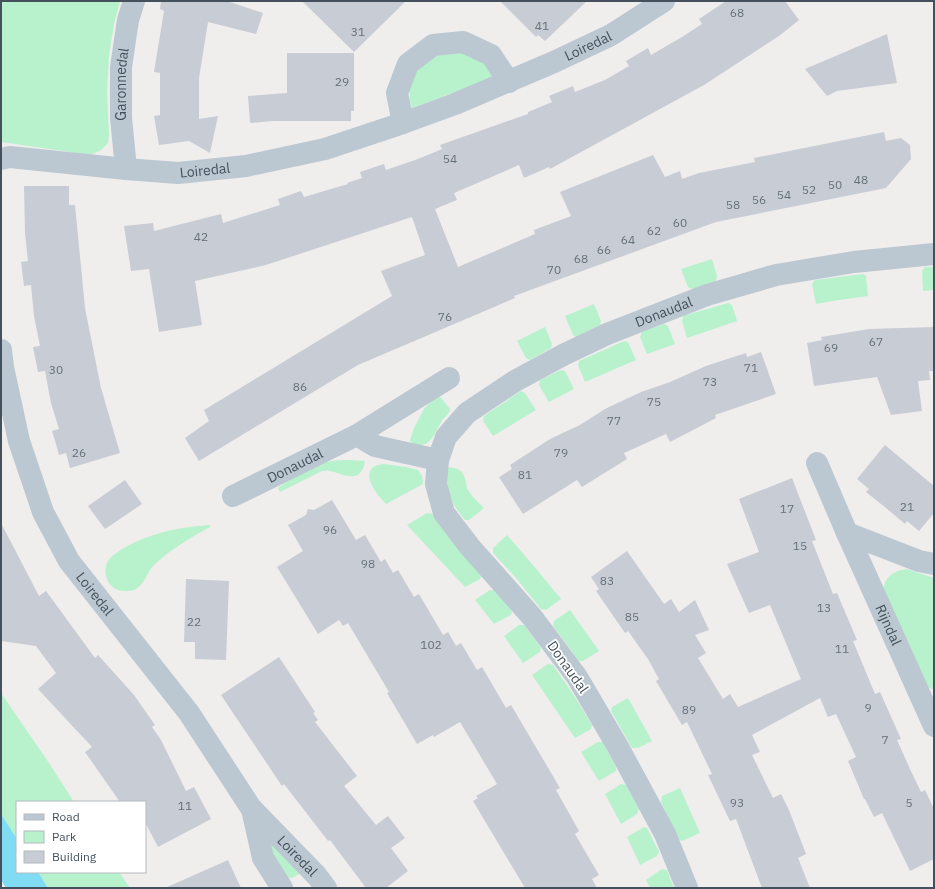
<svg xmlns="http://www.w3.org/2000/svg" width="935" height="889" viewBox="0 0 935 889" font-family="'IBM Plex Sans',sans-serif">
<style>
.green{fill:#b7f2cd}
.water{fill:#80dcf3}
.building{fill:#c8ccd4}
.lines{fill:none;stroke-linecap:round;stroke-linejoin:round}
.minor{stroke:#bcc8d1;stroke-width:22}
.tertiary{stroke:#bcc8d1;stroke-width:22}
.labels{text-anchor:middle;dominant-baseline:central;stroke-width:3.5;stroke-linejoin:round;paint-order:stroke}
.number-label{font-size:12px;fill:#65707a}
.street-label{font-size:14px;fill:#44515c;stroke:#fff}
</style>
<rect width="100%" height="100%" fill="#f0eded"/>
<g class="green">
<path d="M1 1H120L114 24 109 56 107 92 109 135 108 143 101 150 91 155 1 142Z"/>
<path d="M465 52 485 62 495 77 412 108 410 100 409 89 417 69 425 61 443 53Z"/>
<path d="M712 259 717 276 716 281 692 289 688 287 681 269Z"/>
<path d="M925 267H934V290L923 291 922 271Z"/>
<path d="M863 274 866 276 868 296 839 300 816 304 812 284 815 280Z"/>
<path d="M728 303 732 305 737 321 687 338 682 321 683 316Z"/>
<path d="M594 304 601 321 600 325 576 337 573 335 565 316Z"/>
<path d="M664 324 668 326 675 344 647 354 640 337 642 332Z"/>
<path d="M545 327 552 344 551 348 530 360 526 358 517 341Z"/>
<path d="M624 341 628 342 636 360 585 382 578 365 579 361Z"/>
<path d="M561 370 565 371 574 389 549 402 539 385 540 380Z"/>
<path d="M521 391 525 393 536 410 493 436 483 421 484 416Z"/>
<path d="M438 394 450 409C449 414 446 416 443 419 438 426 434 439 427 443 423 446 417 445 412 444L410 440 414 428 424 409Z"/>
<path d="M350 460 365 461C364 464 364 468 362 470 355 483 339 472 329 471 327 470 325 471 322 471L280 492 278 488C294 477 311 465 331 461 337 460 344 460 350 460Z"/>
<path d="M384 464 406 467 418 470 422 476 423 484 386 504C378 496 360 475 375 466 377 465 381 464 384 464Z"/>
<path d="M448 467C456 468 463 469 465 479 466 482 466 485 467 488 471 496 478 502 484 508L469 520H465C451 504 445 489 448 467Z"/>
<path d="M427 513 433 514 444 531 482 574 480 579 465 587 407 525Z"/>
<path d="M210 525V527C190 538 171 549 154 565 147 572 145 584 136 589 133 591 128 591 124 591 110 591 102 576 107 563 110 556 117 553 122 549 149 533 179 527 210 525Z"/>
<path d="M507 535 533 565 561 599 546 610 541 609 516 578 493 553V548Z"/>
<path d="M907 569 934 578V671L933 672 934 673V690L926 686 883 591C885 576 893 571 907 569Z"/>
<path d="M490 590H495L512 611 511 615 494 624 475 600Z"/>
<path d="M570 610 599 651 583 661H579L553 626 554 621Z"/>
<path d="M519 625H524L541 648 540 652 523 663 504 636Z"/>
<path d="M548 664 553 665 573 694 592 725 591 729 575 738 532 675Z"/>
<path d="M1 693 49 763 74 802H17V839L1 814Z"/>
<path d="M628 698 652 741 638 748H632L611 711 612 707Z"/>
<path d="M598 742H603L616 767V771L599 781 581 752Z"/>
<path d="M621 784 626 785 639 809 637 814 621 824 605 794Z"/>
<path d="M680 788 700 833 682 841 678 839 661 802 662 796Z"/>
<path d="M644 827 647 828 659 852 657 856 640 865 627 837Z"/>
<path d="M267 837 301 873 292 878 285 877 273 853Z"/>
<path d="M662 869 667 870 674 888H650L646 880Z"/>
<path d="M38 872H119L130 888H48Z"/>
</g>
<path class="water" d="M1 814 17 839V872H38L48 888H6L1 880Z"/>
<g class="building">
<path d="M161 1H227L263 13 256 34 208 22 199 78V119L218 116 210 153 189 141 159 145 154 116 160 115V73L154 72 164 11 160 9Z"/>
<path d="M302 1H406L354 52Z"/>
<path d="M500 1H587L545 41 538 35 536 37Z"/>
<path d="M726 1H785L799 20 779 36 704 85 550 169 549 167 524 178 519 165 454 193 457 200 435 209 458 267 535 234 534 230 571 216 560 192 653 155 665 177 680 171 682 179 699 173 755 162 754 158 884 132 886 141 901 138 910 145 911 159 886 188 716 222 514 296 515 298 358 365 199 461 185 438 209 421 204 410 392 296 381 271 425 255 412 217 266 265 195 281 202 325 159 332 149 269 131 271 124 226 153 223 154 231 221 214 223 223 280 205 278 199 301 191 304 197 348 184 347 183 362 178 360 172 384 164 386 170 418 159 442 149 440 145 528 114V112L552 102 549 96 573 86 575 92 605 80 629 66 626 61 648 48 651 55 682 37 702 24 699 19Z"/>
<path d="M887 34 897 83 837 91 827 96 805 69Z"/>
<path d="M287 53H354V111H351V121H272L250 123 248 96 287 93Z"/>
<path d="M24 186H69V205H75L85 308 101 388 120 453 70 468 66 453 59 455 56 444 52 431 59 429 51 403 45 371 38 372 33 347 40 346 34 316 31 285 24 286 21 262 28 261 25 233Z"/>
<path d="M934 327V371H929L930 380 918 381 922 411 891 415 877 377 814 386 807 343 822 340 821 337 869 329Z"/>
<path d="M761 352 776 394 715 415 716 418 670 442 666 434 624 453 627 459 582 487 577 480 523 514 499 477 512 469 510 465 550 439 580 425 605 409 641 392 670 382 706 366 746 353 747 357Z"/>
<path d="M885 445 934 486V513L919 531 907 521 905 524 886 508 866 492 869 489 857 479Z"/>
<path d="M792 478 816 540 812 541 833 594 837 593 857 640 853 641 875 694 880 692 901 739 897 740 910 769 921 792 925 790 934 809V859L910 871 882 813 874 817 865 799H864L848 761 856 757 836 714 828 717 820 698 752 735 760 752 752 755 773 798 781 794 789 810 806 854 798 858 810 888H762L736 819 730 821 708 775 712 774 687 722 682 725 656 681 659 679 648 659 628 631 625 633 596 591 599 589 591 577 627 551 664 604 671 599 679 612 695 600 709 630 695 635 706 653 698 658 723 699 730 694 738 707 801 679 770 605 749 613 727 564 759 552 739 499Z"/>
<path d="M125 480 142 504 105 529 88 506Z"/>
<path d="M332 500 356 540 365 535 381 562 385 559 393 573 398 570 414 597 419 594 443 635 448 632 456 646 461 643 477 670 482 667 506 708 511 705 560 788 556 790 579 831 575 834 599 875 592 879 597 888H525L473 801 478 798 476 796 497 784 460 722 434 737 433 735 417 744 387 693 389 692 348 623 343 626 339 620 318 634 277 567 303 551 288 525 306 515 308 509 314 510Z"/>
<path d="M1 523 39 596 46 591 95 658 98 655 134 695 155 725 152 727 161 740 186 791 194 787 211 819 158 847 145 822V802H120L85 752 92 747 38 689 56 673 36 646 1 641Z"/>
<path d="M186 579 229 581 226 660 195 659V642H184Z"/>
<path d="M279 657 315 712 313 713 318 720 315 722 357 776 344 786 376 825 388 816 405 838 391 848 408 871 386 888H366L330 840 328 841 284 784 282 786 221 695Z"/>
<path d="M228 860 241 888H165Z"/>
</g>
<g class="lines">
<g class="minor">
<path d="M403 123 397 93 408 64 433 45 463 42 491 55 509 82"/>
<path id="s1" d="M1 159 10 157 126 169 178 173 246 166 325 149 403 123 455 104 554 62 611 35 664 1"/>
<path id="s2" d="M126 169 121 118V67L128 20 134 1"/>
<path id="s3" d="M1 350 3 367 19 441 43 512 69 561 189 713 251 808 317 876 326 888"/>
<path d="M357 435 449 378"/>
<path id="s4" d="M817 463 847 533 934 726"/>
<path id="s5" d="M233 496 357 435 375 446 438 460"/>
<path d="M847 533 919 561 934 564"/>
<path d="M252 809 263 858 282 888"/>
</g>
<path class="tertiary" id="s6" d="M687 888 665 834 618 747 577 677 532 617 470 547 444 513 436 484 438 460 446 437 467 413 515 381 563 355 607 334 707 295 776 275 854 262 934 254"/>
</g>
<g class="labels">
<g class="number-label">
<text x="737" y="12">68</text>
<text x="542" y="25">41</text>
<text x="358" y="31">31</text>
<text x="342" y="81">29</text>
<text x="450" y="158">54</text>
<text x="861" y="179">48</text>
<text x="835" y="184">50</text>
<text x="809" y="189">52</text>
<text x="784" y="194">54</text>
<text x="759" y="199">56</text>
<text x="733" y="204">58</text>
<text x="680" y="222">60</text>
<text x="654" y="230">62</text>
<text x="201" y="236">42</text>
<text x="628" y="239">64</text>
<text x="604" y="249">66</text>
<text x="581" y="258">68</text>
<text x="554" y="269">70</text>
<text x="445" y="316">76</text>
<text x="876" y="341">67</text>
<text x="831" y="347">69</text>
<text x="751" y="367">71</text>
<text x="56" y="369">30</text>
<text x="710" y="381">73</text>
<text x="300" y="386">86</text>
<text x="654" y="401">75</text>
<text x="614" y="420">77</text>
<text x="79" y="452">26</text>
<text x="561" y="452">79</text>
<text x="525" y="474">81</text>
<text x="907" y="506">21</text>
<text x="787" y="508">17</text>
<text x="330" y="529">96</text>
<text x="800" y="545">15</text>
<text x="368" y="563">98</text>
<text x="607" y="580">83</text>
<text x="824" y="607">13</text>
<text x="632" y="616">85</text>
<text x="194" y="621">22</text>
<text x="431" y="644">102</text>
<text x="842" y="648">11</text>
<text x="868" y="707">9</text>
<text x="689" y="709">89</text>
<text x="885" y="739">7</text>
<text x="737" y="802">93</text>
<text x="909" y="802">5</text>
<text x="185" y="805">11</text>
</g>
<g class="street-label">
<text stroke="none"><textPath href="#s1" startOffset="610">Loiredal</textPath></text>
<text stroke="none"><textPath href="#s2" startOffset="85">Garonnedal</textPath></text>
<text stroke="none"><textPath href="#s1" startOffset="205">Loiredal</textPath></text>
<text stroke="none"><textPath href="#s6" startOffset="782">Donaudal</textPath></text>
<text stroke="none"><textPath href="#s5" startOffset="69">Donaudal</textPath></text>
<text stroke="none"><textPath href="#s3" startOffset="265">Loiredal</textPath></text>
<text stroke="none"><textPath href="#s4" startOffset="177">Rijndal</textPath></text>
<text transform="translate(568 667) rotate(55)">Donaudal</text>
<text stroke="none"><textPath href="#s3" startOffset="597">Loiredal</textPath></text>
</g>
</g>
<rect width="935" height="889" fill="none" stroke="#44515c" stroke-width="4"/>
<rect x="16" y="801" width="130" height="72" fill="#ffffff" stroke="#b4b9be"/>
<rect x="24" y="814" width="20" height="6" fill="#bcc8d1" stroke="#b4b9be"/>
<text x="52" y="821" font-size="12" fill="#44515c">Road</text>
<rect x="24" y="831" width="20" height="12" fill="#b7f2cd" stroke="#b4b9be"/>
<text x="52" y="841" font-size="12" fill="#44515c">Park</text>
<rect x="24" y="851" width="20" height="12" fill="#c8ccd4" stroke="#b4b9be"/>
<text x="52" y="861" font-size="12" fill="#44515c">Building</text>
</svg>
